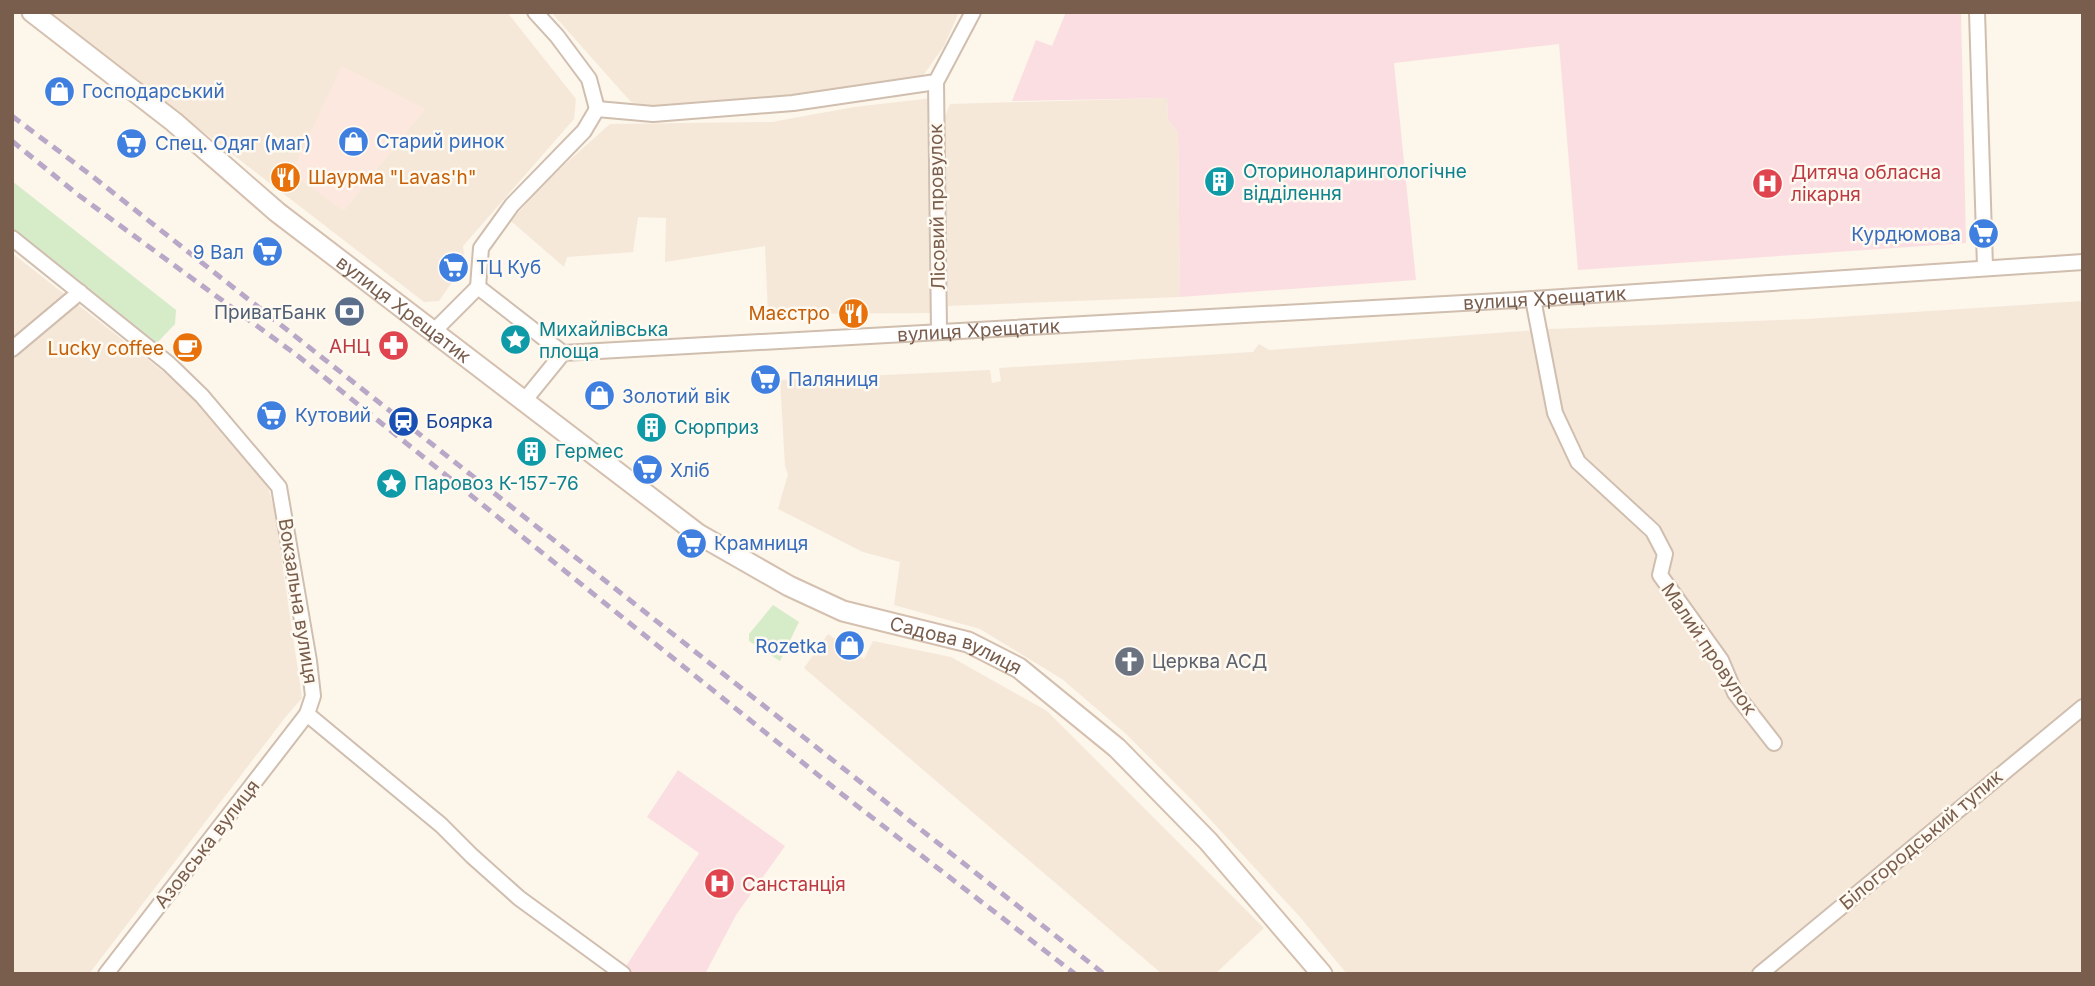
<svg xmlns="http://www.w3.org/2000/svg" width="2095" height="986" viewBox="0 0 2095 986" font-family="Inter,sans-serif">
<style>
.residential{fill:#f5e8d9}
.commercial{fill:#fde8df}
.medical{fill:#fbdee1}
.green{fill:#d6ebc8}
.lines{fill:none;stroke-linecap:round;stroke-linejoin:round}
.street-casing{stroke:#d0beaf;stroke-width:18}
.secondary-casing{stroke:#d5c0af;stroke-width:23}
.street{stroke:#fff;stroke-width:14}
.secondary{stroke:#fff;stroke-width:19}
.rail{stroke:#b9a7c8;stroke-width:5;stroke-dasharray:10 7;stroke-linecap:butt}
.labels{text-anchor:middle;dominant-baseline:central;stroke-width:5;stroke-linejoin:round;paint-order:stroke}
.shop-label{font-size:19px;fill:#366cbe;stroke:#fffaf1;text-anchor:start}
.culture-label{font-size:19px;fill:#0d838f;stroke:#fffaf1;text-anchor:start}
.health-label{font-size:19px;fill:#be3a42;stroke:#fffaf1;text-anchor:start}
.food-label{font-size:19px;fill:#c56008;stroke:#fffaf1;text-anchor:end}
.street-label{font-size:19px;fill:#795d4d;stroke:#fffaf1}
.service-label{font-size:19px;fill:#4e5e75;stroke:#fffaf1;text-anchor:end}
.transit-label{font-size:19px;fill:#164399;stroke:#fffaf1;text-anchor:start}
.worship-label{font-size:19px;fill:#5b616d;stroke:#fffaf1;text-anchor:start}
</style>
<rect width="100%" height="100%" fill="#fdf6eb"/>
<g class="residential">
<path d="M48 12H507L576 99 574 119 463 246 465 263 439 301 424 302Z"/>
<path d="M551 12H959L944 46 922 77 790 99 661 109 631 102Z"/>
<path d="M933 98V313L768 314 765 246 665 262 666 218 638 217 633 252 567 257 564 267 511 221 547 180 610 124 772 122 854 107Z"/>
<path d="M1167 98 1168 120 1178 132 1180 297 948 306 945 116 950 104Z"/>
<path d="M12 253 179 384 221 426 267 484 274 508 302 698 284 719 89 974H12Z"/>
<path d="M2083 301V974H1347L1300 917 1195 803 1125 733 1062 679 980 629 894 605 900 562 863 552 778 509 788 474 785 466 780 380 990 370 992 383 1001 381 999 368 1253 352 1259 344 1269 350 1549 329 1807 319Z"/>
<path d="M828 634 864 659 873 641 951 657 1047 711 1264 928 1215 974H1162L804 668Z"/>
</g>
<path class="commercial" d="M342 66 425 109 344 211 291 173Z"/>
<g class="medical">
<path d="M1066 12H1961L1966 243 1578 270 1559 44 1394 63 1416 280 1180 297 1178 132 1168 120 1167 98 1012 101 1036 40 1052 46Z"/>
<path d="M678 770 785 846 736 915 705 974H621L699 853 647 817Z"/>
</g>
<g class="green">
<path d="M12 181 176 310 175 324 155 345 12 228Z"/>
<path d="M773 605 799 622 780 661 749 641V634Z"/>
</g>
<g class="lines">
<defs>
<g id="street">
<path d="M535 12 557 36 589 79 597 109"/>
<path d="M1977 12 1985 267"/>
<path d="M936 82 939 331"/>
<path d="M597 109 653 114 793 103 936 82 973 12"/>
<path d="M12 238 169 364 202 396 279 487 309 661 313 696 307 714 441 825 472 856 519 898 623 974"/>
<path d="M478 287 481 248 512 205 584 131 597 109"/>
<path d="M1533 299 1555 413 1578 462 1653 531 1665 554 1660 575 1721 660 1735 693 1774 743"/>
<path d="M434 331 478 287 563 353"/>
<path d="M12 349 80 292"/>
<path id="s1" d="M524 401 563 353 1533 299 2083 262"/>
<path d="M106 974 307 714"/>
<path d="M1760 974 2083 707"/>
</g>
<g id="secondary">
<path id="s2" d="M32 12 174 122 277 212 698 534 789 586 843 611 968 642 1019 668 1117 748 1208 841 1322 974"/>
</g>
</defs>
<use href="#street" class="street-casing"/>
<use href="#secondary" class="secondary-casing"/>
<use href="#street" class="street"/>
<use href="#secondary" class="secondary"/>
<g class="rail">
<path d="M12 116 92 176 1104 974"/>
<path d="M12 141 77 194 298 356 843 795 1075 974"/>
</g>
</g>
<defs>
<symbol id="shop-disc" viewBox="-11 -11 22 22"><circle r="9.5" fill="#3f7fe0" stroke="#fffaf1"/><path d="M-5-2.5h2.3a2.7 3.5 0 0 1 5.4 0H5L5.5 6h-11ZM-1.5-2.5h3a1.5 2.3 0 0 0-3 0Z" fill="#fff"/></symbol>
<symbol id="supermarket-disc" viewBox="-11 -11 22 22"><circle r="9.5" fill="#3f7fe0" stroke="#fffaf1"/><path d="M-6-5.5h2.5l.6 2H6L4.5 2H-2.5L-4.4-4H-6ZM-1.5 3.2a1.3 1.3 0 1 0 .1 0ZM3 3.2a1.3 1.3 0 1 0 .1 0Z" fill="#fff"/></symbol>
<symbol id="restaurant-disc" viewBox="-11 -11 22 22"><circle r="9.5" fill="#e8710a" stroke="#fffaf1"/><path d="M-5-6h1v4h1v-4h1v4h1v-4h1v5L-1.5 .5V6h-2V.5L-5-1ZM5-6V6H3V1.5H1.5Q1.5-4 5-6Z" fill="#fff"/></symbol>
<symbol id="building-disc" viewBox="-11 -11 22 22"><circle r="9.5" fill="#0f9aa8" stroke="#fffaf1"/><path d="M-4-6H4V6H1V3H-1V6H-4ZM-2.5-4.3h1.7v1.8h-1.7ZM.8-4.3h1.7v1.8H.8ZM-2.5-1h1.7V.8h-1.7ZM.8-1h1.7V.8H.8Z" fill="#fff"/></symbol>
<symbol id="hospital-disc" viewBox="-11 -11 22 22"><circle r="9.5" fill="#e0444e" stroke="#fffaf1"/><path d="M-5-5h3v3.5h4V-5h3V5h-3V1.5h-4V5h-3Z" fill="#fff"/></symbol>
<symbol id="bank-disc" viewBox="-11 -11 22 22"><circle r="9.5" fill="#5c6f8a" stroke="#fffaf1"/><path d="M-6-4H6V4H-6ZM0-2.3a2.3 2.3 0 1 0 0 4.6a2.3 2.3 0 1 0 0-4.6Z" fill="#fff"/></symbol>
<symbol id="sight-disc" viewBox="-11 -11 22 22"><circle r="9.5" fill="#0f9aa8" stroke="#fffaf1"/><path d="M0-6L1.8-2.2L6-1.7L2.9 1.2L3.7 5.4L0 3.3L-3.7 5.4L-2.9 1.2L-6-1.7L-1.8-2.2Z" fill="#fff"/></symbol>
<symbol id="pharmacy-disc" viewBox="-11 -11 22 22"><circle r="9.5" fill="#e0444e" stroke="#fffaf1"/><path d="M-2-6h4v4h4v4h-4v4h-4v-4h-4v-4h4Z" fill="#fff"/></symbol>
<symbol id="cafe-disc" viewBox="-11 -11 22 22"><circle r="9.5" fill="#e8710a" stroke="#fffaf1"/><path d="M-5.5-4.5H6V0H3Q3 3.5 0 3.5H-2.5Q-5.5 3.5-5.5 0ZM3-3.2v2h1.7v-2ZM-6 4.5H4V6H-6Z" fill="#fff"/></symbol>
<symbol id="station-disc" viewBox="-11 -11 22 22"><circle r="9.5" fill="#1a4fb4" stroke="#fffaf1"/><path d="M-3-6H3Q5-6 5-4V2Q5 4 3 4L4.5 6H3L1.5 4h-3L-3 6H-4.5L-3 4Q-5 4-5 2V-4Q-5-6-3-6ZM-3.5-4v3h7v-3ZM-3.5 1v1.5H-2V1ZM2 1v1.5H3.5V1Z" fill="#fff"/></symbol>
<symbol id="church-disc" viewBox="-11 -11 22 22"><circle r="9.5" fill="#6b7280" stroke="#fffaf1"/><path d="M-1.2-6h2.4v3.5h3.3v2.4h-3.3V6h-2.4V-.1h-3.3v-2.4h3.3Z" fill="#fff"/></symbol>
</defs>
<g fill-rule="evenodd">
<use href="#shop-disc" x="42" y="74" width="35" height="35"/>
<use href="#shop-disc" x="336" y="124" width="35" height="35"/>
<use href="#supermarket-disc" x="114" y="126" width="35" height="35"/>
<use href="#restaurant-disc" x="268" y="160" width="35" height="35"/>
<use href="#building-disc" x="1202" y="164" width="35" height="35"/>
<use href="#hospital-disc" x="1750" y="166" width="35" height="35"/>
<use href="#supermarket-disc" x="1966" y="216" width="35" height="35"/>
<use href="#supermarket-disc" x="250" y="234" width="35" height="35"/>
<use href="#supermarket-disc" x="436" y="250" width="35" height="35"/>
<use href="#bank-disc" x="332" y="294" width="35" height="35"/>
<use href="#restaurant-disc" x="836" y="296" width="35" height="35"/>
<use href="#sight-disc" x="498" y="322" width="35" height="35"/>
<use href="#pharmacy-disc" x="376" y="328" width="35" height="35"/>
<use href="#cafe-disc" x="170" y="330" width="35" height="35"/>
<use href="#supermarket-disc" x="748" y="362" width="35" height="35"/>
<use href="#shop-disc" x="582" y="378" width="35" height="35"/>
<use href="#supermarket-disc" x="254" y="398" width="35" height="35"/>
<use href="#station-disc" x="386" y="404" width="35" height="35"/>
<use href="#building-disc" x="634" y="410" width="35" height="35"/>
<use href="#building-disc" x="514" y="434" width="35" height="35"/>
<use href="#supermarket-disc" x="630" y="452" width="35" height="35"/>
<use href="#sight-disc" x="374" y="466" width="35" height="35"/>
<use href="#supermarket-disc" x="674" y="526" width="35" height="35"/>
<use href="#shop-disc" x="832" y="628" width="35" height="35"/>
<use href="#church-disc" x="1112" y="644" width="35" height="35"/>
<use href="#hospital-disc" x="702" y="866" width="35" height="35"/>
</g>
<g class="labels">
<g class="shop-label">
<text x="82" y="91">Господарський</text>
<text x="376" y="141">Старий ринок</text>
<text x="155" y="143">Спец. Одяг (маг)</text>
<text x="1961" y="234" text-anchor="end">Курдюмова</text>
<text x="244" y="252" text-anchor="end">9 Вал</text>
<text x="476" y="267">ТЦ Куб</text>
<text x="788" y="379">Паляниця</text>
<text x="622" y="396">Золотий вік</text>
<text x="295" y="415">Кутовий</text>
<text x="670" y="470">Хліб</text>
<text x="714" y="543">Крамниця</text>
<text x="827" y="646" text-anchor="end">Rozetka</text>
</g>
<g class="culture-label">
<text x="1243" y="171">Оториноларингологічне<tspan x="1243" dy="22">відділення</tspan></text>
<text x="539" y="329">Михайлівська<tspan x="539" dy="22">площа</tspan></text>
<text x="674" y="427">Сюрприз</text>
<text x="555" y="451">Гермес</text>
<text x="414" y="483">Паровоз К-157-76</text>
</g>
<g class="health-label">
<text x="1791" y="172">Дитяча обласна<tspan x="1791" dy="22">лікарня</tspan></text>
<text x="370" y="346" text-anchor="end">АНЦ</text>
<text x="742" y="884">Санстанція</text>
</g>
<g class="food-label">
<text x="308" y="177" text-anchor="start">Шаурма "Lavas'h"</text>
<text x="830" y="313">Маєстро</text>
<text x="164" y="348">Lucky coffee</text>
</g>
<g class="street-label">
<text transform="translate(937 207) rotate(-91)">Лісовий провулок</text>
<text stroke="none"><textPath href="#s1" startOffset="1045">вулиця Хрещатик</textPath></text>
<text stroke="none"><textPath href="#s2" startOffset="476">вулиця Хрещатик</textPath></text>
<text stroke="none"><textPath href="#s1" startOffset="478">вулиця Хрещатик</textPath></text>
<text transform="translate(298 601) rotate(81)">Вокзальна вулиця</text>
<text stroke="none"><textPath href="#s2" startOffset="1129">Садова вулиця</textPath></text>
<text transform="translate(1709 649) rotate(56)">Малий провулок</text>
<text transform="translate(1921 840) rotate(-40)">Білогородський тупик</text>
<text transform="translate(207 844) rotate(-52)">Азовська вулиця</text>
</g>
<g class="service-label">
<text x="326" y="312">ПриватБанк</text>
</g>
<g class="transit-label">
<text x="426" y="421">Боярка</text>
</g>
<g class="worship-label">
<text x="1152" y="661">Церква АСД</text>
</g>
</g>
<rect width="2095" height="986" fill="none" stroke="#795d4d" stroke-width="28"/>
</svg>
